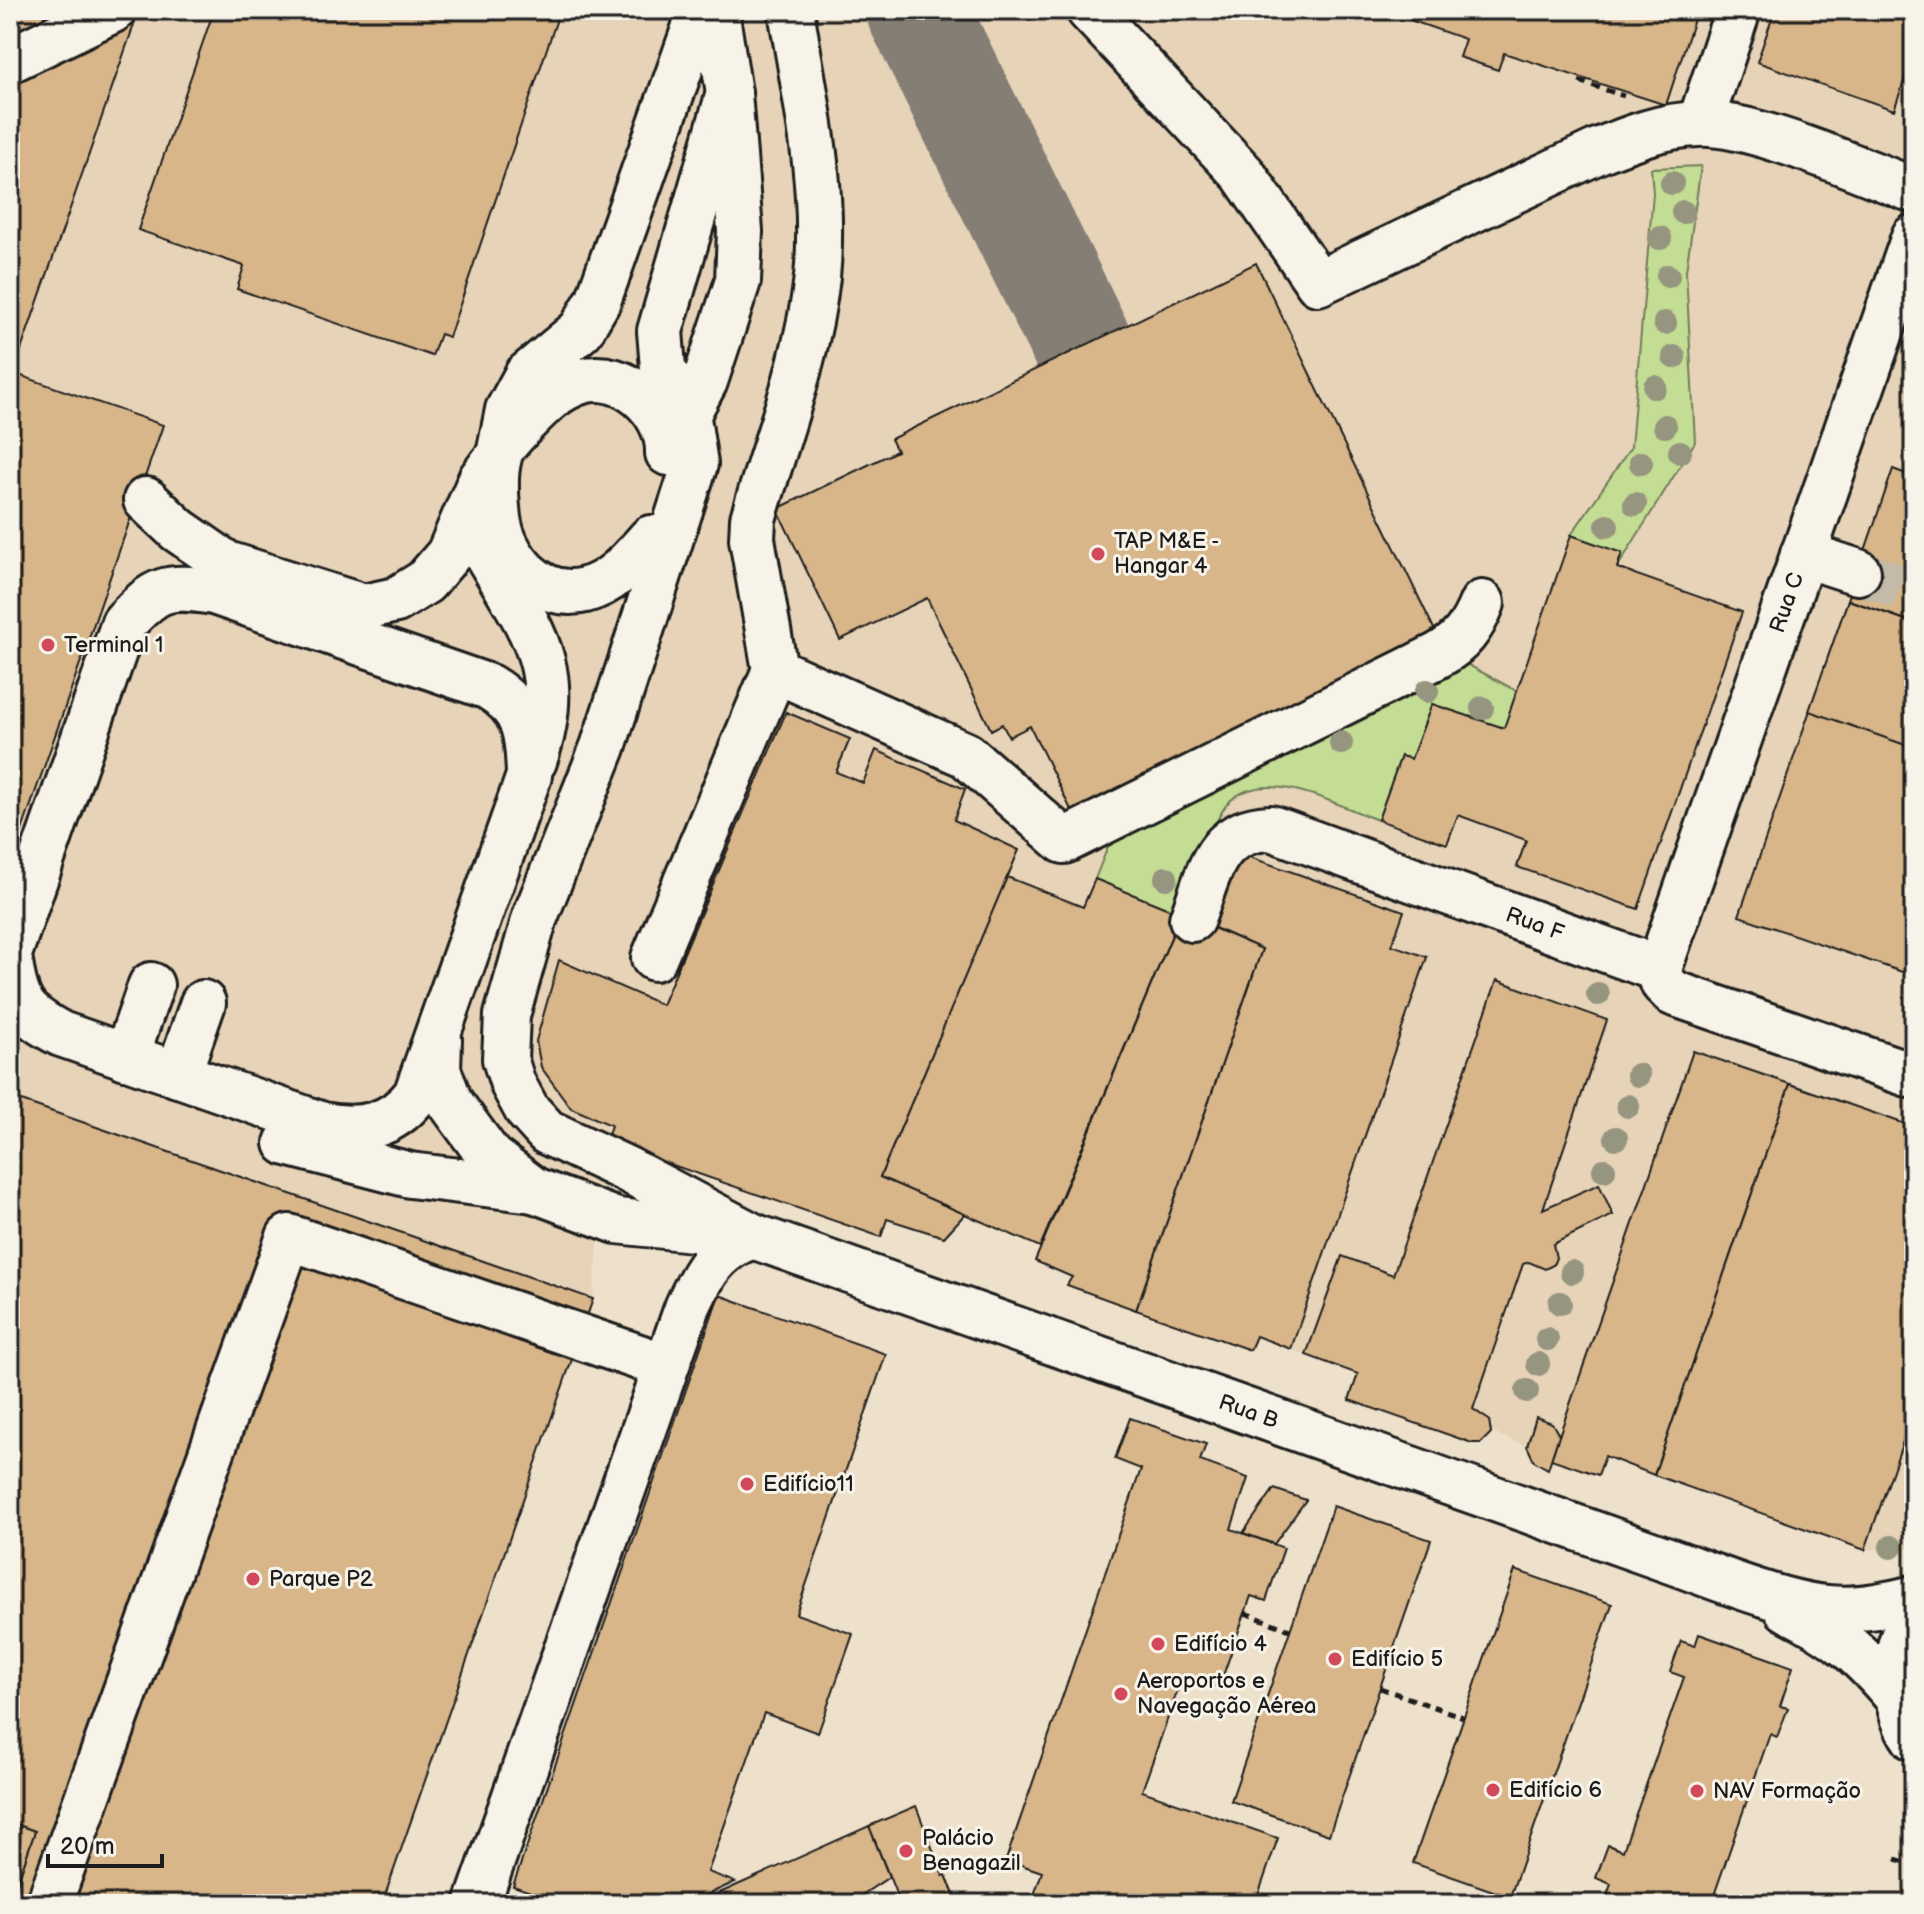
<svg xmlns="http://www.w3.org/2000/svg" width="1924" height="1914" viewBox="0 0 1924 1914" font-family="'Balsamiq Sans',sans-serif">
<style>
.built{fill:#e7d4b8}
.green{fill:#c3dd94;stroke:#707c58;stroke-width:2}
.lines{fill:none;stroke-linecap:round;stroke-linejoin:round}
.taxiway{stroke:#857e74;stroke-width:102}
.building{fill:#d8b68a;stroke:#1c1c1c;stroke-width:2}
.minor-tunnel{stroke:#c4baa9;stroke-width:44;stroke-dasharray:44 22;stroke-linecap:butt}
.minor-casing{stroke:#1c1c1c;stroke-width:50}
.path{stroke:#1c1c1c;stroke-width:5;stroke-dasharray:8 6;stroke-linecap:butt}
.minor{stroke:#f7f3e8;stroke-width:44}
.tree{fill:#96957f}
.poi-dot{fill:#d1495b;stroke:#f7f3e8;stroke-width:3}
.labels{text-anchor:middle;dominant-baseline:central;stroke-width:6;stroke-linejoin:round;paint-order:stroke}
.poi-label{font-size:22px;fill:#1c1c1c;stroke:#f7f3e8;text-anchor:start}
.street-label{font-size:22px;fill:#1c1c1c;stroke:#f7f3e8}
</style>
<rect width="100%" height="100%" fill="#eee1cc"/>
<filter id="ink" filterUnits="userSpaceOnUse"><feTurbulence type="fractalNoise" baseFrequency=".0125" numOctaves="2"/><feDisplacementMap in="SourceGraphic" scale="16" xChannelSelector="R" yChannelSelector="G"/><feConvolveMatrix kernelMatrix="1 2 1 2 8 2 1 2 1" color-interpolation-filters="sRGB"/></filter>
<g filter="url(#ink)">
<path class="built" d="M10 10H1914V1549L1865 1550 1606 1456 1598 1475 1551 1459 1548 1469 1534 1461 1526 1446 1492 1433 1481 1443H1472L1349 1400 1357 1374 1256 1337 1250 1350 1067 1285 1071 1277 1035 1261 1040 1247 965 1214 944 1237 888 1219 881 1237 619 1146 604 1190 593 1299 382 1904H10Z"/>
<g class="green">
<path d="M1701 166 1686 271 1695 442 1617 568 1621 553 1571 535 1631 447 1653 193 1651 168Z"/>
<path d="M1457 659 1517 691 1504 728 1432 704 1411 759 1401 756 1378 820C1338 806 1268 766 1230 801 1213 816 1191 889 1181 914L1095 879 1122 811Z"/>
</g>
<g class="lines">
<path class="taxiway" d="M917 10 1083 347"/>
</g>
<g class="building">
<path d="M10 10H139L13 373 163 425 10 865Z"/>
<path d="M214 10H560L449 337 440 334 432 356 237 289 244 266 138 230Z"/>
<path d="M1381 10H1697L1666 105 1504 53 1498 70 1459 57 1465 39Z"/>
<path d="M1775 10H1914V52L1894 110 1757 62Z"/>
<path d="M1256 263 1439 639 1074 816 1030 726 1009 737 1002 724 991 730 927 598 840 640 777 509 897 451 891 439Z"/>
<path d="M1893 469 1914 477V623L1848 600Z"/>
<path d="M1571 535 1622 553 1617 568 1742 612 1638 909 1517 867 1526 840 1458 815 1447 844 1378 820 1401 756 1411 759 1432 704 1504 728Z"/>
<path d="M1848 600 1914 623V976L1739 916Z"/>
<path d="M1848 600 1914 623V748L1809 711Z"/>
<path d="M786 712 850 739 836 772 863 783 876 750 965 789 954 820 1019 850 880 1177 965 1214 944 1237 887 1219 881 1237 606 1142 611 1125 571 1108 541 1067 536 1041 559 960 662 1005Z"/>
<path d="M1235 852 1404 911 1392 945 1427 957 1291 1349 1256 1336 1250 1350 1136 1310 1262 949 1210 926Z"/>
<path d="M1007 877 1083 907 1095 879 1181 914 1040 1247 880 1177Z"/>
<path d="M1181 914 1262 949 1136 1310 1067 1285 1072 1277 1035 1261Z"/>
<path d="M1497 980 1607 1020 1543 1209 1599 1184 1613 1215 1553 1244 1556 1258 1553 1265 1545 1269 1529 1262 1523 1264 1473 1409 1489 1420 1491 1433 1481 1443H1472L1349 1400 1358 1374 1306 1355 1342 1256 1393 1275Z"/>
<path d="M1693 1051 1790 1084 1654 1475 1605 1456 1598 1475 1551 1459Z"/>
<path d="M1790 1084 1914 1127V1410L1865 1550 1654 1475Z"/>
<path d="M10 1097 593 1299 382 1904H10L35 1831 10 1822Z"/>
<path d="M719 1295 886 1354 796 1614 853 1634 818 1733 764 1713 708 1872 735 1882 687 1904H566L513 1886Z"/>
<path d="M1536 1417 1552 1423 1559 1435 1548 1469 1534 1461 1527 1446Z"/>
<path d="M1130 1418 1206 1444 1200 1461 1248 1478 1231 1529 1284 1548 1266 1601 1251 1596 1219 1687 1183 1675 1142 1791 1278 1838 1255 1904H1031L1042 1872 1006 1860 1141 1469 1115 1459Z"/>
<path d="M1274 1489 1306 1500 1274 1544 1243 1533Z"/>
<path d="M1333 1506 1431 1540 1329 1835 1231 1801Z"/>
<path d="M1515 1570 1612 1604 1510 1897 1413 1863Z"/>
<path d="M1699 1634 1793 1667 1780 1706 1788 1708 1777 1737 1770 1734 1711 1904H1604L1611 1884 1596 1878 1608 1845 1623 1851 1684 1677 1670 1672 1681 1641 1695 1646Z"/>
<path d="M916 1806 943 1876 946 1875 958 1904H895L892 1898 897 1896 869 1826Z"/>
<path d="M10 1822 35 1831 10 1904Z"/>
<path d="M869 1826 889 1877 848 1904H695Z"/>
</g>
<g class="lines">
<path class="minor-tunnel" d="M1858 572 1914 592"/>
<defs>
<g id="minor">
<path d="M1089 10 1243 174 1318 283 1598 151C1630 138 1663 125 1698 124 1751 121 1861 171 1914 190"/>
<path d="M10 60 113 10"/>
<path id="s1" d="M729 93 660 331 663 368 688 418 695 464 603 747 535 917 507 1015 505 1059 513 1084 527 1110 547 1132 628 1170 753 1236 1665 1559C1711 1575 1780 1604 1827 1608 1855 1611 1887 1605 1914 1598"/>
<path d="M1700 123 1738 10"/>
<path d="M677 434 705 381 738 281 740 231 729 93 716 10"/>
<path d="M146 500 178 530 227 564 364 607 396 600 425 582 449 554 481 479 499 455 508 410 527 375 581 330 598 301 701 10"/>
<path d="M651 538C632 559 614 583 585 590 540 602 503 558 498 518 496 500 494 475 499 457 501 446 516 432 524 423 541 405 558 388 582 381 624 369 669 411 668 453"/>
<path d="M1803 554 1858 572"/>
<path d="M487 555C532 631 566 669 534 761"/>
<path d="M775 670 752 539 753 519C776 440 808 359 817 277 826 187 805 98 791 10"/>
<path id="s2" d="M1192 919C1210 873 1213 830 1271 828L1659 969"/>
<path d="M10 951 124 623C157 587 166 585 214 592L489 687C526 709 528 735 529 776L416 1095C391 1127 361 1132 323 1125L61 1034C24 1014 16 1005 10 962"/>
<path d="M654 958 775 670 966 755 1064 841 1437 656C1461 643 1472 628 1482 603"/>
<path id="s3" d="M1659 969 1914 237"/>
<path d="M1659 969 1663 983 1673 993 1914 1076"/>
<path d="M439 1039 438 1070 450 1102 490 1157 534 1190 617 1221 731 1233"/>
<path d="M126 1057 151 985"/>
<path d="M178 1075 203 1003"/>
<path d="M287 1143 410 1175 534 1190"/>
<path d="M1787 1609C1839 1635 1861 1654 1898 1698"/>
<path d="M1914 1617C1890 1647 1891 1707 1914 1738"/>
<path d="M49 1904 289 1237 665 1366"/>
<path d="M477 1904 687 1308C702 1274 716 1248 753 1236"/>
</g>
</defs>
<use href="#minor" class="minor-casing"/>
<g class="path">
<path d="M1579 81 1624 96"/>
<path d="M1245 1613 1290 1630"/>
<path d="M1380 1688 1463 1717"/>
<path d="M1896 1859 1914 1865"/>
</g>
<use href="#minor" class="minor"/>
</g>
<g class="tree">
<circle cx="1672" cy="183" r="12"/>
<circle cx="1683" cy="212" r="12"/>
<circle cx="1660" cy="238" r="12"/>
<circle cx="1668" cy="276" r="12"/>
<circle cx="1665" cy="323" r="12"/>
<circle cx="1674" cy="357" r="12"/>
<circle cx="1655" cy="387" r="12"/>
<circle cx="1665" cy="426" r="12"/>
<circle cx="1680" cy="452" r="12"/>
<circle cx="1641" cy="463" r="12"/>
<circle cx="1635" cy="504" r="12"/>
<circle cx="1607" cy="526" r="12"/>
<circle cx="1427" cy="691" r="12"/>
<circle cx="1482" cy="708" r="12"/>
<circle cx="1341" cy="743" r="12"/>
<circle cx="1166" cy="878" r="12"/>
<circle cx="1598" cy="994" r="12"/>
<circle cx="1638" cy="1075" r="12"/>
<circle cx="1628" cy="1106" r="12"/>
<circle cx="1616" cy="1138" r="12"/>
<circle cx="1604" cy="1170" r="12"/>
<circle cx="1572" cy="1272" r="12"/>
<circle cx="1560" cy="1303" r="12"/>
<circle cx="1547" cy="1339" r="12"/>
<circle cx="1538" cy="1364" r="12"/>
<circle cx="1527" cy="1391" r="12"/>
<circle cx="1891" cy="1547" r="12"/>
</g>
</g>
<g class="poi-dot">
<circle cx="1098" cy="554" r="8"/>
<circle cx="48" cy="645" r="8"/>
<circle cx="747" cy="1484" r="8"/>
<circle cx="253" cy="1579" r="8"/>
<circle cx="1158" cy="1644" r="8"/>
<circle cx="1335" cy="1659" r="8"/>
<circle cx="1121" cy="1694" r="8"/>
<circle cx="1493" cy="1790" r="8"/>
<circle cx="1697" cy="1791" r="8"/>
<circle cx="906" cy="1851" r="8"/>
</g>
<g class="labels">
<g class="poi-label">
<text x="1114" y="541">TAP M&amp;E -<tspan x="1114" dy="25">Hangar 4</tspan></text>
<text x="64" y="645">Terminal 1</text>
<text x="763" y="1484">Edifício11</text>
<text x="269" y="1579">Parque P2</text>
<text x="1174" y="1644">Edifício 4</text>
<text x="1351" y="1659">Edifício 5</text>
<text x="1137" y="1681">Aeroportos e<tspan x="1137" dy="25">Navegação Aérea</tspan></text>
<text x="1509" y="1790">Edifício 6</text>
<text x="1713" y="1791">NAV Formação</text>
<text x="922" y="1838">Palácio<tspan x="922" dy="25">Benagazil</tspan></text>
</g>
<g class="street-label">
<text stroke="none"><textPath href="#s3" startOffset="388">Rua C</textPath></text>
<text stroke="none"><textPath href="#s2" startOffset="412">Rua F</textPath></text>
<text stroke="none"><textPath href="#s1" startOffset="1856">Rua B</textPath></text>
</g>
</g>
<rect width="1924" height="1914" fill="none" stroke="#f7f3e8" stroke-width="40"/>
<rect x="20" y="20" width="1884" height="1874" fill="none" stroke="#1c1c1c" stroke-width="3" filter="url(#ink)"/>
<path d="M48 1854v12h114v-12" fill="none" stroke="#1c1c1c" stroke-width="4"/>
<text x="60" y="1854" font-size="24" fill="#1c1c1c" stroke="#f7f3e8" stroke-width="6" paint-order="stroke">20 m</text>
</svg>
